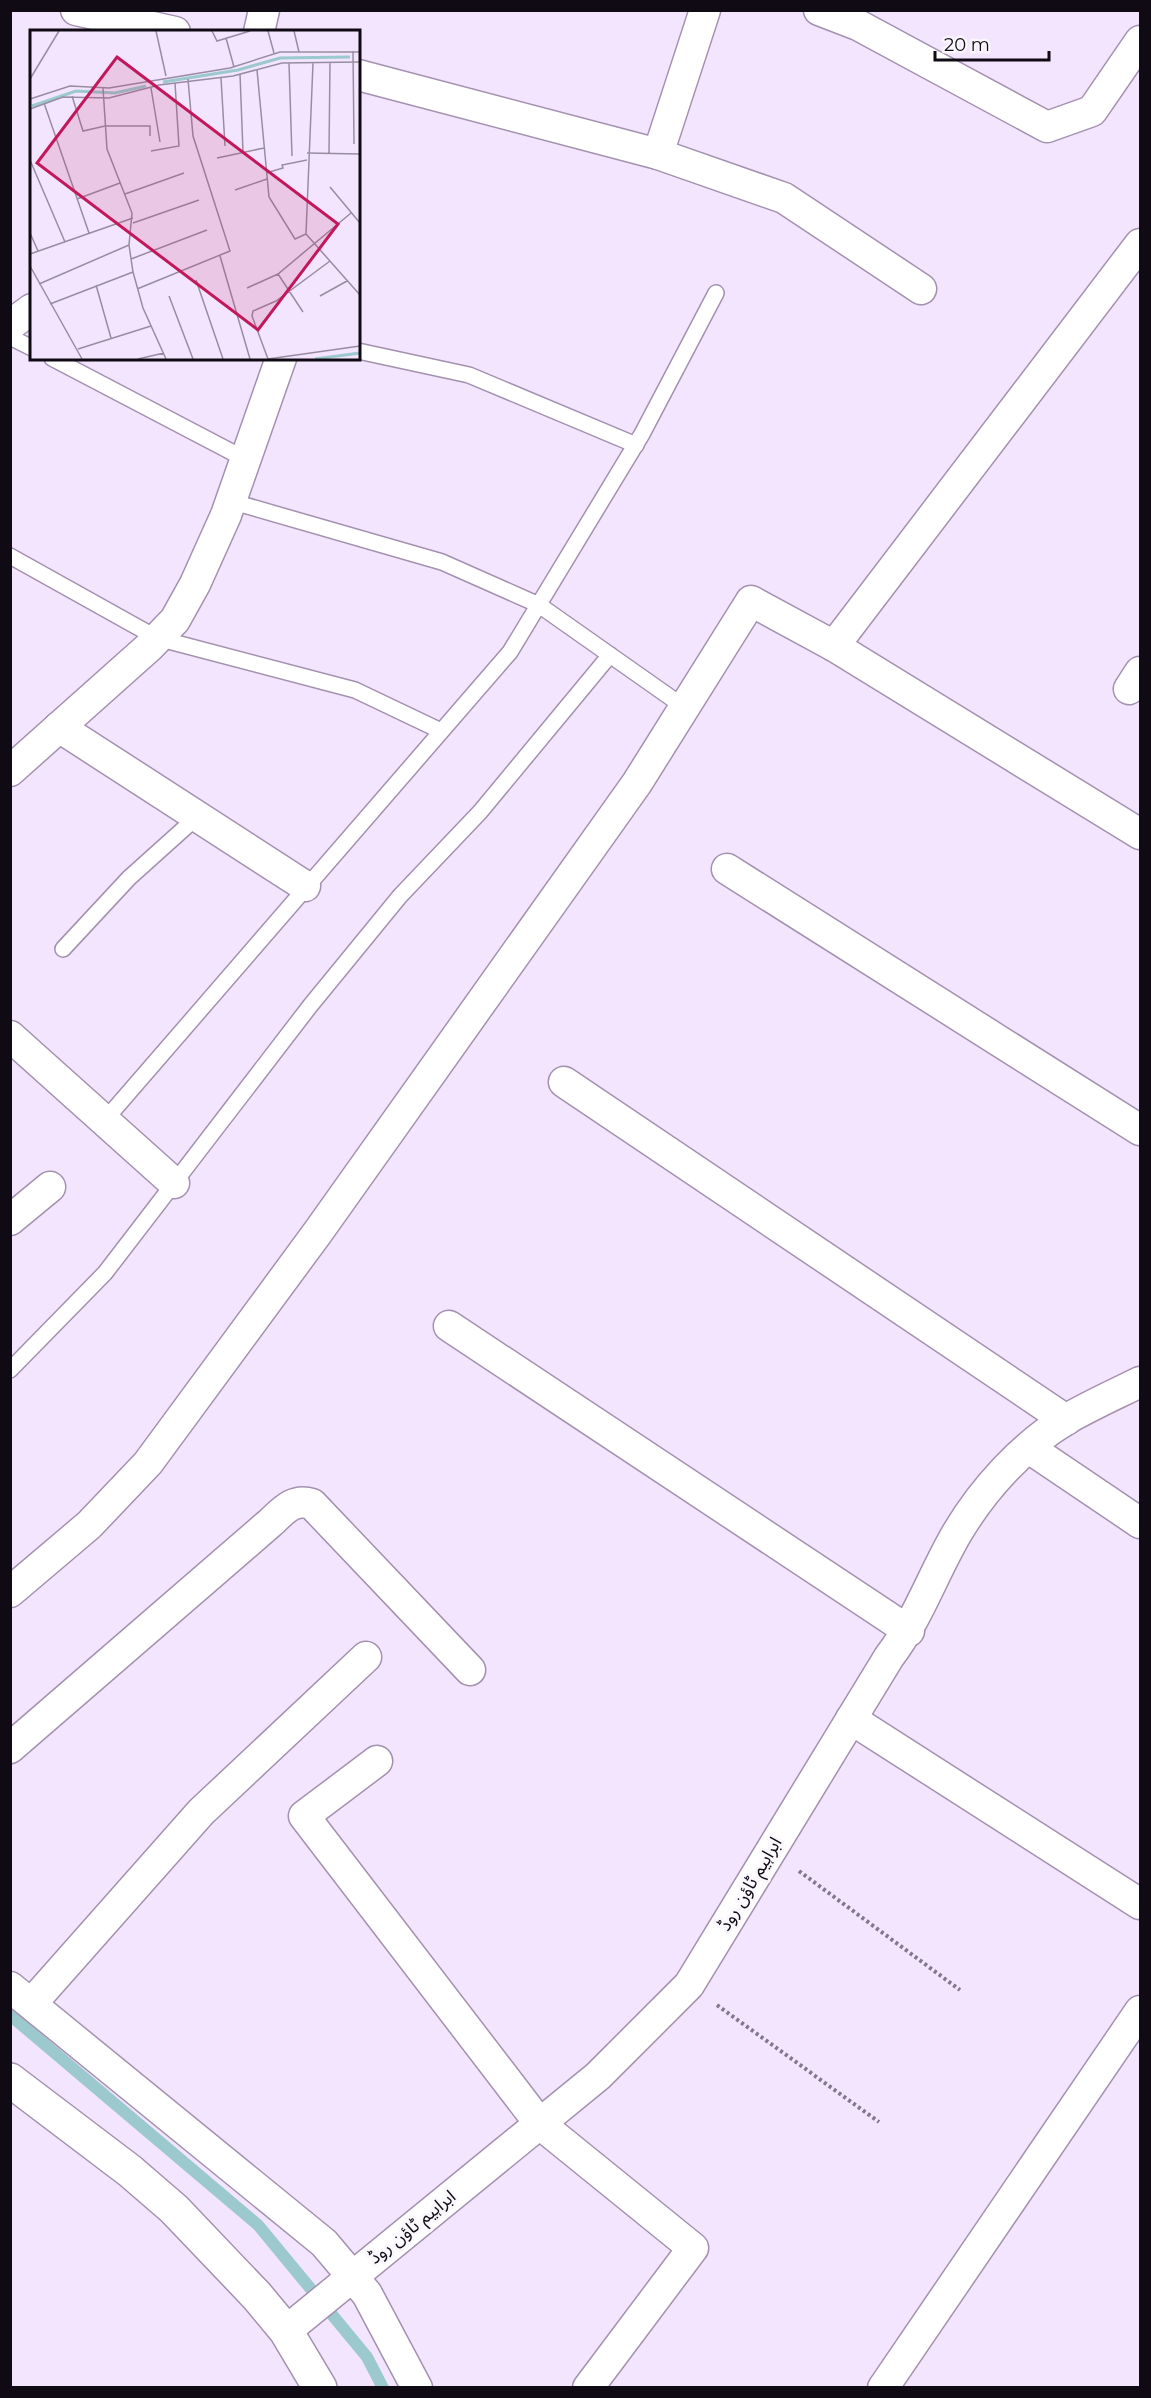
<svg xmlns="http://www.w3.org/2000/svg" width="1151" height="2398" viewBox="0 0 1151 2398" font-family="Montserrat,'Noto Sans Arabic',sans-serif">
<style>
.lines{fill:none;stroke-linecap:round;stroke-linejoin:round}
.stream{stroke:#9bc9cd;stroke-width:12}
.lane-casing{stroke:#a391af;stroke-width:18}
.street-casing{stroke:#a391af;stroke-width:33}
.secondary-casing{stroke:#a391af;stroke-width:36}
.path{stroke:#82788a;stroke-width:4;stroke-dasharray:3 3;stroke-linecap:butt}
.lane{stroke:#fff;stroke-width:15}
.street{stroke:#fff;stroke-width:30}
.secondary{stroke:#fff;stroke-width:33}
.labels{text-anchor:middle;dominant-baseline:central;stroke-width:6;stroke-linejoin:round;paint-order:stroke}
.street-label{font-size:18px;fill:#100a14;stroke:#faf7fd}
.inset-river{fill:none;stroke:#9bc9cd;stroke-width:3}
.inset-road{fill:none;stroke:#988da0;stroke-width:1.5}
.view{fill:#c2185b;fill-opacity:0.15;stroke:#c2185b;stroke-width:3}
.inset-edge{fill:none;stroke:#100a14;stroke-width:3}
</style>
<rect width="100%" height="100%" fill="#f3e5fe"/>
<g class="lines">
<path class="stream" d="M10 2015 258 2225 367 2357 383 2388"/>
<defs>
<g id="lane">
<path d="M10 337 32 348"/>
<path d="M358 351 469 375 636 445"/>
<path d="M52 358 245 459"/>
<path d="M230 501 442 562 539 605 684 707"/>
<path d="M10 556 157 638 355 690 441 731"/>
<path d="M63 949 129 878 198 816"/>
<path d="M105 1120 510 652 642 434 716 293"/>
<path d="M10 1370 105 1273 310 1006 400 896 480 812 610 655"/>
</g>
<g id="street">
<path d="M76 10 175 32"/>
<path d="M819 10 858 25 1047 127 1092 111 1140 41"/>
<path d="M259 32 264 10"/>
<path d="M358 75 658 154 784 198 921 289"/>
<path d="M658 154 705 10"/>
<path d="M10 325 32 309"/>
<path d="M834 646 1140 244"/>
<path d="M1129 689 1140 672"/>
<path d="M59 727 305 886"/>
<path d="M10 771 149 647 175 620 195 584 226 515 281 358"/>
<path d="M727 869 1140 1130"/>
<path d="M10 1036 174 1183"/>
<path d="M564 1082 1066 1420"/>
<path d="M10 1220 50 1187"/>
<path d="M449 1326 909 1631"/>
<path d="M1029 1448 1140 1523"/>
<path d="M10 1592 89 1525 148 1463 318 1232 637 783 751 601 834 646 1140 834"/>
<path d="M851 1719 1140 1904"/>
<path d="M10 1748 270 1523C283 1511 293 1498 312 1504L470 1670"/>
<path d="M377 1761 304 1816 540 2124 693 2248 588 2388"/>
<path d="M10 1987 324 2243 367 2294 417 2388"/>
<path d="M32 2003 201 1812 366 1657"/>
<path d="M286 2331 598 2076 689 1985 889 1657C918 1619 933 1574 957 1533 983 1489 1023 1445 1067 1419 1091 1405 1116 1394 1140 1382"/>
<path d="M883 2388 1140 2011"/>
</g>
<path id="secondary" d="M10 2080 130 2171 174 2209 257 2296 286 2331 320 2388"/>
</defs>
<use href="#lane" class="lane-casing"/>
<use href="#street" class="street-casing"/>
<use href="#secondary" class="secondary-casing"/>
<g class="path">
<path d="M799 1871 960 1990"/>
<path d="M717 2005 879 2122"/>
</g>
<use href="#lane" class="lane"/>
<use href="#street" class="street"/>
<use href="#secondary" class="secondary"/>
</g>
<g class="labels">
<g class="street-label">
<text transform="translate(750 1884) rotate(-59)">ابراہیم ٹاؤن روڈ</text>
<text transform="translate(412 2227) rotate(-39)">ابراہیم ٹاؤن روڈ</text>
</g>
</g>
<g transform="translate(30 30)">
<rect width="330" height="330" fill="#f3e5fe"/>
<path class="inset-river" d="M133 52 208 40 250 28 320 27M2 76 46 61 85 63 116 56M285 329 330 323"/>
<path class="inset-road" d="M126 1 136 46M182 1 187 11 220 1M238 1 244 23M264 1 269 22M196 8 204 37M323 21 324 114M259 33 262 126M283 33 276 204 330 265M227 40 239 167 265 209 276 204M210 44 213 122M191 48 195 116M0 49 29 1M73 58 77 119 102 183 99 215 103 242 113 278 136 329M121 58 130 112M42 66 53 101 75 96H120V106M0 69 40 56 79 58 200 38 250 22H330M14 73 59 203M0 79 33 67 79 68 129 55 203 46 252 33 330 32M121 121 149 116 145 53M277 123 330 124M299 123 300 32M187 128 234 118M0 130 35 212M236 143 253 138 252 135 277 130M300 157 330 193M205 160 237 149M95 164 154 143M47 169 90 153M103 193 169 170M0 203 8 221M0 224 103 188M190 226 220 329M101 229 177 200M0 236 52 329M248 244 273 282M166 250 193 329M9 254 99 215M66 255 81 308M217 258 248 244 321 183M107 259 200 221 163 106 158 49M139 266 163 329M290 266 317 251M20 274 103 242M48 319 121 296M108 329 134 323M238 329 222 286 223 281 246 271 300 231M238 329 330 316"/>
<path class="view" d="M87 27 308 194 228 300 7 133Z"/>
<rect width="330" height="330" class="inset-edge"/>
</g>
<rect width="1151" height="2398" fill="none" stroke="#100a14" stroke-width="24"/>
<path d="M935 51v9h114v-9" fill="none" stroke="#100a14" stroke-width="3"/>
<text x="944" y="51" font-size="18" fill="#100a14" stroke="#faf7fd" stroke-width="4.5" paint-order="stroke">20 m</text>
</svg>
